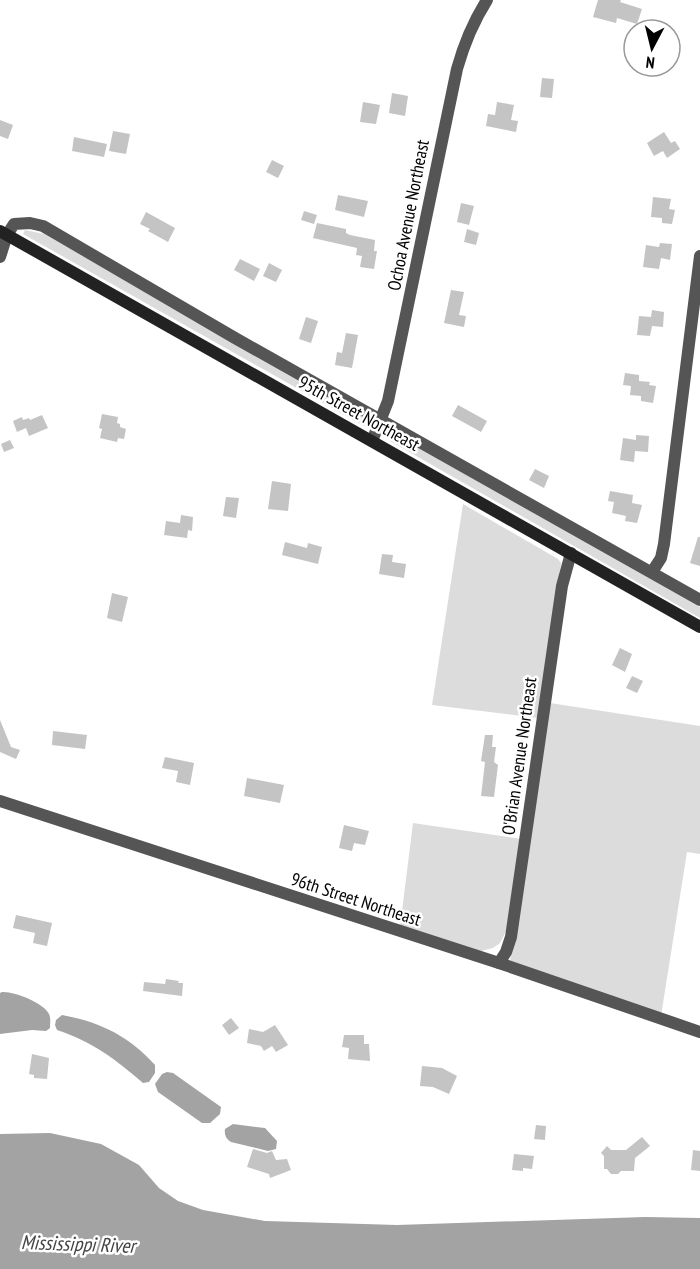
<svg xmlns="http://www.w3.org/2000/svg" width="700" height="1269" viewBox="0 0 700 1269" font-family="'PT Sans Narrow',sans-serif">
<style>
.green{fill:#dcdcdc}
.water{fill:#a3a3a3}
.building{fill:#c4c4c4}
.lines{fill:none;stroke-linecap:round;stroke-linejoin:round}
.street{stroke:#555;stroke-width:12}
.secondary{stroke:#222;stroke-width:12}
.labels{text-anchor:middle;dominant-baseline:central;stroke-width:5;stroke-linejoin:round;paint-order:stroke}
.street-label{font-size:18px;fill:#000;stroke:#fff}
.water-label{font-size:20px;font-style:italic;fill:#444;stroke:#fff}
</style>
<rect width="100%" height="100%" fill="#fff"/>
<g class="green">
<path d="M25 230 44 234 372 421 371 423 364 426 23 234Z"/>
<path d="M386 431H388L700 607V618L390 441Z"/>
<path d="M463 504 558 559 561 563 538 718 432 705Z"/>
<path d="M550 703 700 726V854L687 852 661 1016 510 961Z"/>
<path d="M413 823 521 839 506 931 500 943 493 948 477 952 400 927Z"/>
</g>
<g class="water">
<path d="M2 992C14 991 44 1003 49 1014 51 1018 50 1023 50 1028L46 1031 32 1030 0 1034V993Z"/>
<path d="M62 1015C100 1022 129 1036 155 1065V1073L149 1082 143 1083C115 1059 93 1042 57 1030L55 1025 56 1020Z"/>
<path d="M167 1072 173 1073 221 1107 220 1114 210 1123H202L158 1092 155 1084 162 1074Z"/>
<path d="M233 1124 265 1128 277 1141 276 1149 268 1151 231 1142C226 1139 224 1135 225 1129Z"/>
<path d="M50 1133 101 1144 139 1165 159 1188 178 1201 203 1210 265 1221 397 1225 645 1217 700 1218V1269H0V1134Z"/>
</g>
<g class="building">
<path d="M598 0H621L620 2 642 9 637 24 617 18 616 23 593 17Z"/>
<path d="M542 78 554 79 552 98 540 97Z"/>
<path d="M392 93 408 96 405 116 389 113Z"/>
<path d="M363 102 380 105 376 124 360 122Z"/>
<path d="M497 102 514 105 511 120 518 121 516 132 486 126 488 114 495 115Z"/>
<path d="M0 120 13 125 8 139 0 136Z"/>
<path d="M113 131 130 134 126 154 109 151Z"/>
<path d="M664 132 671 143 675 141 680 149 667 158 663 151 654 156 647 143Z"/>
<path d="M74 137 107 144 104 157 72 151Z"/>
<path d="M272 160 284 166 278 178 266 172Z"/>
<path d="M338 195 368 201 364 217 335 210Z"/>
<path d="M653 197 671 199 669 209 675 210 672 224 662 223V218L651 217Z"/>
<path d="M461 203 474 206 469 225 457 222Z"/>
<path d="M304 211 317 215 314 224 301 220Z"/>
<path d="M146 212 175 228 168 242 148 231 150 229 140 224Z"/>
<path d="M317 223 346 229V233L350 235 375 240 374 251H377L374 269 360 267 362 256 356 255 357 248 313 238Z"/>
<path d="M467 229 479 233 476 245 464 242Z"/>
<path d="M660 243 672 244 670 260 661 258 659 269 643 267 646 245 659 247Z"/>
<path d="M240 259 260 269 254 281 234 270Z"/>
<path d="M269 263 282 270 276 282 263 276Z"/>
<path d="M451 290 464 292 459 315 466 316 464 327 444 323Z"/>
<path d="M652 310 664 312 663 327 652 326 650 336 637 335 639 316 651 317Z"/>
<path d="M306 317 318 321 311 343 299 339Z"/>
<path d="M346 333 358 335 352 368 335 365 337 352 342 353Z"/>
<path d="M625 373 639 375V381L650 382 649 385 656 386 653 403 641 401V396L630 395 631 386 623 385Z"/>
<path d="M458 405 487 421 481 432 452 416Z"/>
<path d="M102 414 118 417 117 423 120 424V427L126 429 124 439 118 438 117 442 100 438 102 429 99 428Z"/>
<path d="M42 415 48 428 29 436 26 428 17 432 13 421 22 417 23 420 29 418 30 420Z"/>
<path d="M636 435 649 436 648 452 635 451 634 462 620 460 623 438 636 440Z"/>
<path d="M10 440 14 448 4 452 1 444Z"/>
<path d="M535 469 549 476 544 488 529 480Z"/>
<path d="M272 481 291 484 288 511 268 509Z"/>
<path d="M610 491 633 495 632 503 642 505 637 523 625 521 626 516 612 513 614 502 608 501Z"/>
<path d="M226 497 239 498 236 518 223 516Z"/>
<path d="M181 515 193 517 192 531 188 530 187 538 164 535 166 521 180 523Z"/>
<path d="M698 537H700V566L690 563Z"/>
<path d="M285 542 307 548 308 543 322 547 318 564 282 555Z"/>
<path d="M382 554 393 555 392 562 406 564 404 578 379 574Z"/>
<path d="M112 593 128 597 122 622 107 618Z"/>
<path d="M620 648 632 654 625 672 612 665Z"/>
<path d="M632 676 643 681 637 693 626 688Z"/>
<path d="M0 720 11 747 20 750 16 759 0 752Z"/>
<path d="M53 731 87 735 85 749 52 745Z"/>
<path d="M485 735H493L492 747H496L494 762 498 765 494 797 481 796 485 762 481 761Z"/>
<path d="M165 757 194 763 190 785 176 782 178 771 162 768Z"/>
<path d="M247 778 284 785 280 803 244 796Z"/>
<path d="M344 825 369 831 365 845 354 843 352 851 339 848Z"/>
<path d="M16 915 52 923 47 946 33 943 35 933 13 928Z"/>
<path d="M166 979 179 981 178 983H183L182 996 143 991 144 982 165 984Z"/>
<path d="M231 1018 239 1028 229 1035 222 1025Z"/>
<path d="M275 1025 288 1045 276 1052 272 1046 264 1051 261 1046 247 1043 249 1029 263 1032Z"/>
<path d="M344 1035H364V1044H369L370 1061 348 1059 349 1048 342 1047Z"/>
<path d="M32 1054 49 1058 47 1079 34 1078V1075L29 1074Z"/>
<path d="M422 1066 442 1068 457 1076 449 1094 433 1087 420 1086Z"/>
<path d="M536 1125 546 1126 545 1140 534 1139Z"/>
<path d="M642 1137 650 1146 635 1158 634 1171H621L618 1174H611L607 1169H604V1156L601 1153 607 1146 611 1150H626Z"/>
<path d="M253 1149 267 1153 272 1151 276 1160 287 1159 291 1170 270 1178 269 1174 247 1167Z"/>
<path d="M693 1150 700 1151V1171L691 1170Z"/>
<path d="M514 1154 534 1156 532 1169 523 1168V1171L512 1170Z"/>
</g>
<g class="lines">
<g class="street">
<path d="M0 257 7 235 14 224 30 223 43 226 235 338 700 600"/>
<path d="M372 441 388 401 457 69C464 44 473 22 487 0"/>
<path d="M652 572 661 558 664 544 700 256"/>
<path d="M0 801 499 963 700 1032"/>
<path d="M499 963 506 952 511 937 562 586 571 553"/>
</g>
<path class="secondary" d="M0 231 700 627"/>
</g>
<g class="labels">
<g class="street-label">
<text transform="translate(408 215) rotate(-79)">Ochoa Avenue Northeast</text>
<text transform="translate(359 413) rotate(29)">95th Street Northeast</text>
<text transform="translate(519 756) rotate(-82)">O'Brian Avenue Northeast</text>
<text transform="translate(356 899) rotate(18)">96th Street Northeast</text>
</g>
<g class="water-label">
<text transform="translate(78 1244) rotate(2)">Mississippi River</text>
</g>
</g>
<g transform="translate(652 48) rotate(187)"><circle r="28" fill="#ffffff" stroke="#999999" stroke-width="1.5"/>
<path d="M0-4.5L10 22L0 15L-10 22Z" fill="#000000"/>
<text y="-9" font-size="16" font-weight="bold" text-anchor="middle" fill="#000000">N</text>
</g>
</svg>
